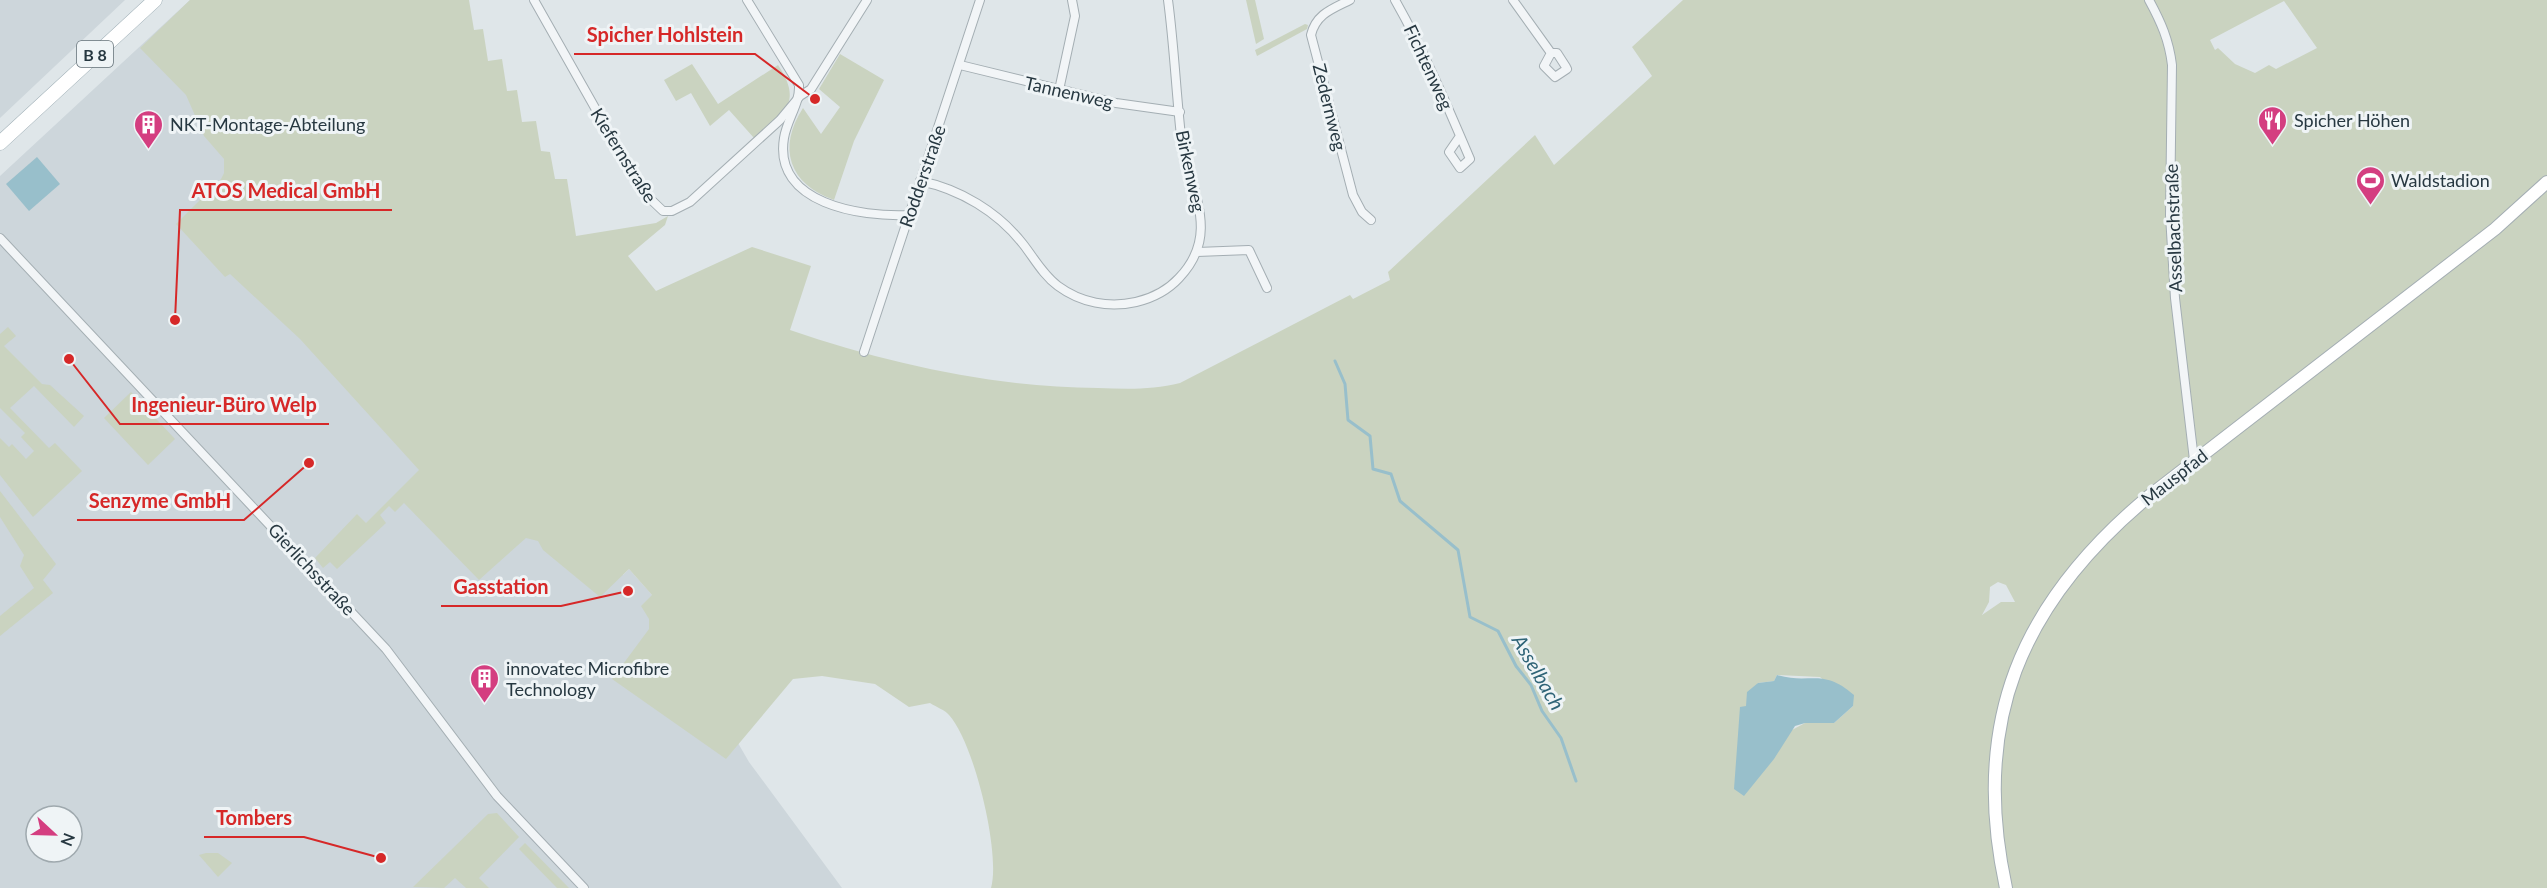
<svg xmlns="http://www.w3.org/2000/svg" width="2547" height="888" viewBox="0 0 2547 888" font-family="Lato,sans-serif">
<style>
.built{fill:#cdd6db;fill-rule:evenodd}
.green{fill:#cad3c0;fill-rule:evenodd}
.water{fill:#98bfcb}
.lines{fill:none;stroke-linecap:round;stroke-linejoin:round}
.stream{stroke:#98bfcb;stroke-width:3}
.street-casing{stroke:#a4aeb3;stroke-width:10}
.secondary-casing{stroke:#a4aeb3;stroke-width:14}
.primary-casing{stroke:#9eaeb5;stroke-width:15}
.street{stroke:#f2f5f7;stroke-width:8}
.secondary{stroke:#fff;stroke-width:12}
.primary{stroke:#fff;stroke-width:14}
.labels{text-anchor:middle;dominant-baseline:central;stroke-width:6;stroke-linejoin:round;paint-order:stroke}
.shield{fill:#eff4f6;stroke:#637077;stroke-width:1.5}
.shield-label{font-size:16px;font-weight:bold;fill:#273841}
.street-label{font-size:18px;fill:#273841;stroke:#eff4f6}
.poi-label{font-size:18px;fill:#273841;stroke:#eff4f6;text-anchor:start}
.water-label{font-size:20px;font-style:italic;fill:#2f6477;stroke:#eff4f6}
.leader{fill:none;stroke:#d62828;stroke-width:2}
.callout-dot{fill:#d62828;stroke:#eff4f6;stroke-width:2}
.callout-label{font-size:20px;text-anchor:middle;font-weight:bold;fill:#d62828;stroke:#eff4f6;stroke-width:6;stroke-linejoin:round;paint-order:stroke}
</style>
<rect width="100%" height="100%" fill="#dfe6e9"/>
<g class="built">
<path d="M0 0H125L0 118Z"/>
<path d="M190 0 623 575 629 569 652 595 749 762 842 888H0V176ZM36 816H72V852H36Z"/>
</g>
<g class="green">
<path d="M190 0H469L474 30 483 29 488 61 502 59 507 91 517 90 522 122 536 121 541 151 550 152 555 179H567L576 236 656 223 668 216 665 225 628 256 656 291 752 247 811 266 790 330C889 364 993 387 1098 388 1126 389 1153 390 1180 383L1350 295 1353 299 1390 280 1388 272 1535 135 1554 165 1652 76 1632 47 1683 0H2547V888H991C1001 854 974 742 949 715 945 710 936 707 930 703L909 707 875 684 822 676 793 679 726 759 612 679 649 629V619L641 606 652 595 629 569 600 597 543 550 538 541 526 538 479 580 404 503 395 512 389 506 380 515 386 523 337 569 330 562 323 568 315 558 357 514 366 523 419 470 300 339 230 274 225 277 176 224 221 179 224 173V159L204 136 186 95 140 48ZM2284 1 2317 48 2276 69 2269 65 2255 73 2235 64 2218 48 2215 50 2210 40ZM1998 582 2006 585 2015 602H2001L1982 615 1989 602 1990 587ZM1777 675 1820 677 1853 706 1834 723H1805L1792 730 1741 707H1746L1758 683 1774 681Z"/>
<path d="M1246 0H1255L1264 39 1256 44Z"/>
<path d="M1305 24 1308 25 1307 29 1257 56 1255 50Z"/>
<path d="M840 54 884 80 854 141 834 200C789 184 777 148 803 108L821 134 840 107 819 89Z"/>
<path d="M692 64 718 104 778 65C803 102 785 114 754 138L729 110 710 126 691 93 676 101 664 80Z"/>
<path d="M8 327 16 336 4 346 42 384 50 385 84 416 74 427 34 386 10 408 49 448 55 443 82 471 33 517 0 475V438L9 447 12 444 26 459 34 451 21 437 25 433 0 408V334Z"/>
<path d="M131 392 175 439 148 465 104 418Z"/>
<path d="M0 491 56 564 43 580 53 593 0 636V616L34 588 20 566 24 555 0 517Z"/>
<path d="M497 813 519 837 479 878 489 888H466L455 878 444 888 413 887 488 814Z"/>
<path d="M525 843 569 888H557L519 849Z"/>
<path d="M206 853H218L232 863 218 877 199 855Z"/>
</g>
<g class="water">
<path d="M37 157 60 184 29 211 6 184Z"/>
<path d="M1777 675C1810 685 1822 667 1854 695L1853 706 1834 723H1805L1795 726 1774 759 1744 796 1734 789 1740 707 1746 706 1747 692 1758 683 1774 681Z"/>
</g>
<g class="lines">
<path class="stream" d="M1335 361 1345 384 1348 420 1370 436 1373 469 1391 474 1400 501 1458 550 1470 617 1498 631 1516 666 1531 685 1542 711 1561 738 1576 781"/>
<defs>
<g id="street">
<path d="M534 0 642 191 663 211H672L690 202 780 120 800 96 811 89 867 0"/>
<path d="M747 0 799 85C800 104 787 119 784 138 773 204 861 217 908 215"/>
<path d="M1350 0C1332 9 1316 14 1311 35L1353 195 1362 212 1371 220"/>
<path d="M1395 0C1424 51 1447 105 1470 159L1460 168 1449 152 1460 136"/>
<path d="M1513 0 1551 53H1557L1566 67 1567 69 1555 77 1544 66 1551 53"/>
<path d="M2149 0C2161 22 2169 40 2172 65L2170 215 2175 298 2194 460"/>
<path d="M960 65 1116 103 1180 112"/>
<path d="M1059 90 1075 16 1072 0"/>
<path d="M920 181C960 189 998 212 1023 244 1034 258 1043 275 1058 286 1081 303 1109 308 1136 302 1153 298 1167 291 1179 278 1223 232 1188 188 1181 136 1176 91 1174 45 1168 0"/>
<path d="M0 238 386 649 497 796 584 888"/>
<path d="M1197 252 1249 250 1267 288"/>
<path d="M864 352 980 0"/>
</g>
<path id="secondary" d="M2006 888C1970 723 2020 604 2148 497L2495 229 2547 182"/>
<path id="primary" d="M0 143 155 0"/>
</defs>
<use href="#street" class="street-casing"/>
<use href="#secondary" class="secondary-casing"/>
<use href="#primary" class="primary-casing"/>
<use href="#street" class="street"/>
<use href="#secondary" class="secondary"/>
<use href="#primary" class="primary"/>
</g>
<defs>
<symbol id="restaurant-pin" viewBox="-11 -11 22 30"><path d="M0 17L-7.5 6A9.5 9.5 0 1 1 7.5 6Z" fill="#d43e80" stroke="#eff4f6"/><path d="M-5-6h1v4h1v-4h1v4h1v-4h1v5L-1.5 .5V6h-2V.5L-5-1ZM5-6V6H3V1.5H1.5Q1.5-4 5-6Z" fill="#fff"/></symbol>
<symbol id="building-pin" viewBox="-11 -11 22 30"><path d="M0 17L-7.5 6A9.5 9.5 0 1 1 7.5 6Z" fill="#d43e80" stroke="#eff4f6"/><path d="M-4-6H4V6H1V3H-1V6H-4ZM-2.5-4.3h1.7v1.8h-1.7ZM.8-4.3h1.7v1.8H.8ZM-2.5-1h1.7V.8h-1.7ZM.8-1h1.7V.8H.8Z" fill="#fff"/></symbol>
<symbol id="stadium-pin" viewBox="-11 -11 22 30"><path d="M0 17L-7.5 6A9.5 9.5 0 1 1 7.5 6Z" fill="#d43e80" stroke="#eff4f6"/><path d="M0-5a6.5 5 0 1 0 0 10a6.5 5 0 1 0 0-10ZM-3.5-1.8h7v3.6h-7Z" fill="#fff"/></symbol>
</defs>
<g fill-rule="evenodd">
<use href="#restaurant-pin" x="2256" y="104" width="33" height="45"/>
<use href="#building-pin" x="132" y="108" width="33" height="45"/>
<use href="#stadium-pin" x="2354" y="164" width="33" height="45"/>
<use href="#building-pin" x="468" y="662" width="33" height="45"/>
</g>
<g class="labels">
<rect class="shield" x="77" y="41" width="36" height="26" rx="4.5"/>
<g class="shield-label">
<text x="95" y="54">B 8</text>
</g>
<g class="street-label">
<text transform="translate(1429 67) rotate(65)">Fichtenweg</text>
<text transform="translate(1069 92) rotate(13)">Tannenweg</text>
<text transform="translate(1330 107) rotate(76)">Zedernweg</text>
<text transform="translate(624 155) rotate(58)">Kiefernstraße</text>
<text transform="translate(1191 171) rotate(78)">Birkenweg</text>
<text transform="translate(922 176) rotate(-71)">Rodderstraße</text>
<text transform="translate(2173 228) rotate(-92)">Asselbachstraße</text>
<text transform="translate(2174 477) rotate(-38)">Mauspfad</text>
<text transform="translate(312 569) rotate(47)">Gierlichsstraße</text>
</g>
<g class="poi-label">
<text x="2294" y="120">Spicher Höhen</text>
<text x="170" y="124">NKT-Montage-Abteilung</text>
<text x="2391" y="180">Waldstadion</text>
<text x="506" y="668">innovatec Microfibre<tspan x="506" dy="21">Technology</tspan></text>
</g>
<g class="water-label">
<text transform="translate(1539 672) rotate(60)">Asselbach</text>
</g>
</g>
<path class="leader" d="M815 99L755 54H574M175 320L180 210H392M69 359L120 424H329M309 463L244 520H77M628 591L561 606H441M381 858L304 837H204"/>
<g class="callout-dot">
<circle cx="815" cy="99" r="6"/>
<circle cx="175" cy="320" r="6"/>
<circle cx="69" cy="359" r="6"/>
<circle cx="309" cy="463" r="6"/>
<circle cx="628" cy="591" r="6"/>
<circle cx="381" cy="858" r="6"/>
</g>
<g class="callout-label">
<text x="665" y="42">Spicher Hohlstein</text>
<text x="286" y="198">ATOS Medical GmbH</text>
<text x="224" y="412">Ingenieur-Büro Welp</text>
<text x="160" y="508">Senzyme GmbH</text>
<text x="501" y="594">Gasstation</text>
<text x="254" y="825">Tombers</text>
</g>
<g transform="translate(54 834) rotate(112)"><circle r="28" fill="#eff4f6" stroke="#9fa9ae" stroke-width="1.5"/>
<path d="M0-4.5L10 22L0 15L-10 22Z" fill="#d43e80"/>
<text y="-9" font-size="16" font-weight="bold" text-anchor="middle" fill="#273841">N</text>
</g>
</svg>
